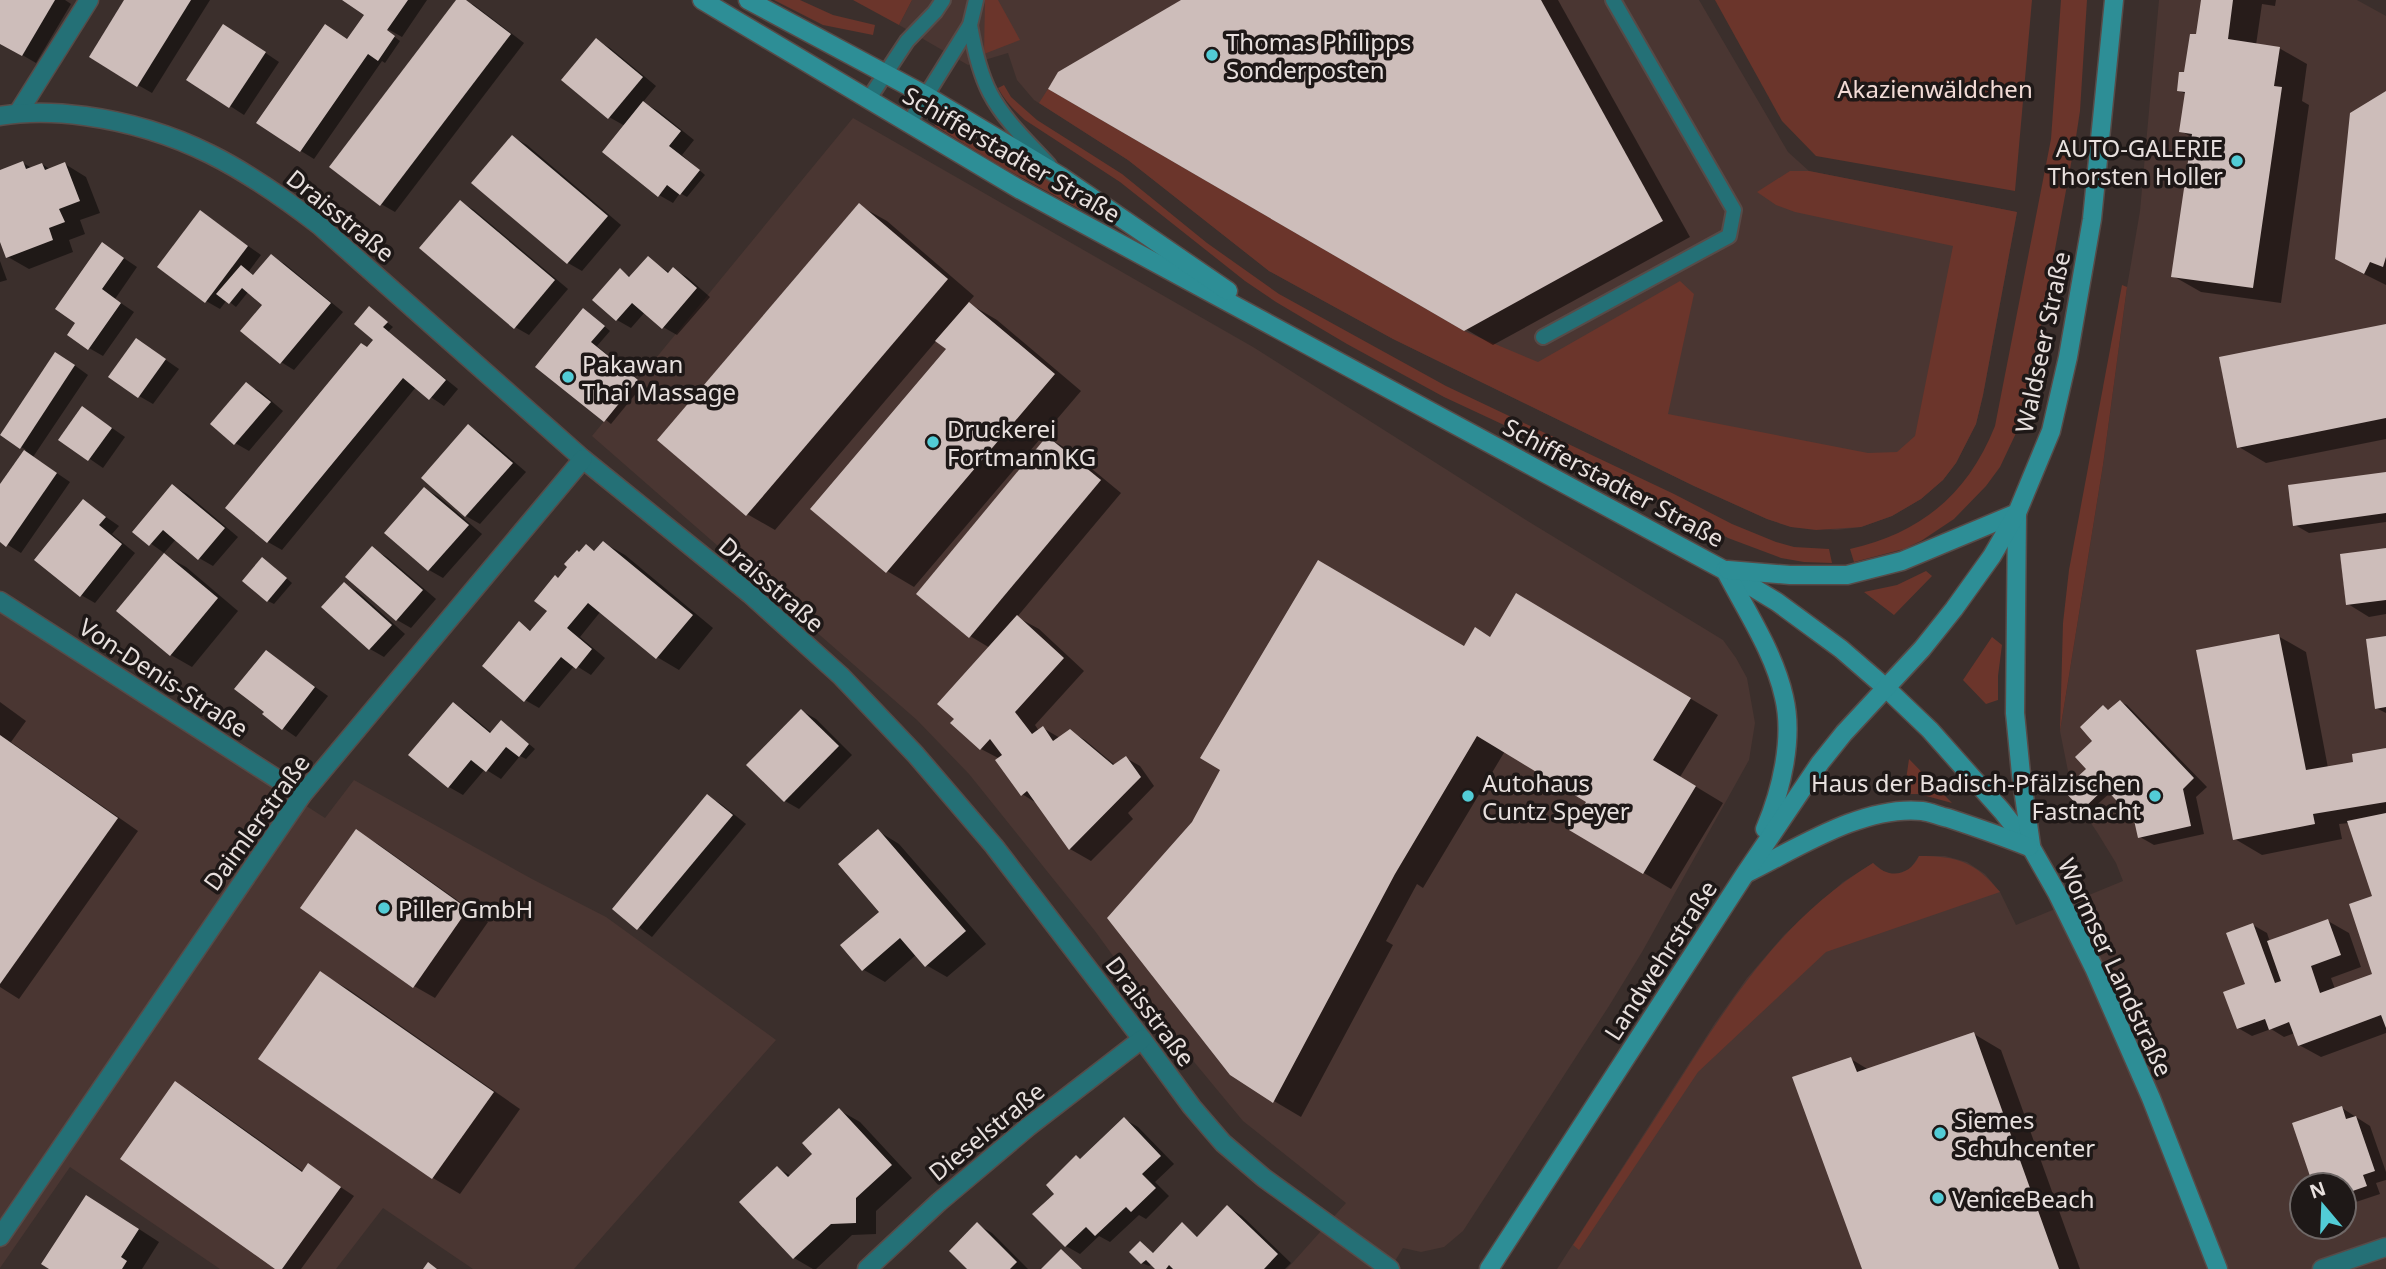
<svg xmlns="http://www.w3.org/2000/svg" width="2386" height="1269" viewBox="0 0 2386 1269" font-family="'Noto Sans',sans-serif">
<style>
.built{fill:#4a3632;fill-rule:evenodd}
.green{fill:#6b352b}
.shadow{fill:#0007}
.building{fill:#cdbdba}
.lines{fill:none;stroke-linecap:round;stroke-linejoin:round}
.service-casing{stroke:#574b48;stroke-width:18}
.minor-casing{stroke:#574b48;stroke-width:21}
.secondary-casing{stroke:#574b48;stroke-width:21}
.service{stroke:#247076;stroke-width:14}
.minor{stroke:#247076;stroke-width:18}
.secondary{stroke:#2d8e96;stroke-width:18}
.poi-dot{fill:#52ccd6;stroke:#1e1817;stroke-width:2.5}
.labels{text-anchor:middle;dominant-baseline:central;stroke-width:7;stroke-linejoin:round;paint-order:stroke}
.poi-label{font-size:24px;fill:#e8e0de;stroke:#1e1817;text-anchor:start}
.park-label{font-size:24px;fill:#f2dbd6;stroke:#1e1817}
.street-label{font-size:24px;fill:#e8e0de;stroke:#1e1817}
</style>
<rect width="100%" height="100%" fill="#3b2f2c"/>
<g class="built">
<path d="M912 0H1699L1788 152 1809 171 2017 212 1983 395 1976 424 1956 463 1943 480 1921 499 1892 516 1861 527 1837 530 1791 527 1767 519 1694 486 1393 339 1269 271 1128 160 1034 100 1017 80 1008 53 968 65 899 25Z"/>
<path d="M2159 0H2357L2386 16V1269H1557L1715 1023 1747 978 1784 935 1843 882 1873 863 1886 873 1894 875 1910 869 1919 856H1945L1967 862 1985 874 2000 892 2016 925 2123 881 2116 863 2097 832 2082 810 2063 790 2068 771 2060 731 2103 465 2127 287 2140 211ZM2302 1185H2344V1227H2302Z"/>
<path d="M853 118 1253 347 1526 520 1723 640 1736 658 1747 678 1755 723 1749 760 1642 952 1609 1006 1463 1231 1444 1247 1421 1252 1403 1248 1390 1269H1287L1346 1203 1243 1121 1161 1022 1095 931 969 774 917 720 592 436Z"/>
<path d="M0 609 325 818 354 780 532 879 606 917 776 1040 574 1269H473L383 1208 336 1269H220L70 1167 0 1268Z"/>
</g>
<g class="green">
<path d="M774 0H800L833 15 875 25 873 35 823 25Z"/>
<path d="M853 0H912L899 25Z"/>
<path d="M985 0H998L1020 40 984 54Z"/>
<path d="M1715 0H2032L2015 191 1816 156 1782 121Z"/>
<path d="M2061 0H2087L2080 111 2076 137 2039 335 2017 431 2000 467 1986 486 1954 519 1921 541 1904 549 1854 562 1850 549C1921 533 1968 494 1995 426L2051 139Z"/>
<path d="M1004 85 1011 97 1037 120 1122 174 1207 243 1279 294 1446 386 1674 494 1732 524 1776 542 1794 547 1829 549 1832 563 1804 562 1781 558 1728 538 1624 481 1444 397 1347 344 1276 302 1245 281 1120 182 1025 120C1014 110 1005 101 998 88Z"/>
<path d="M1048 89 1464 331 1538 362 1680 281 1694 294 1668 414 1868 453 1897 452 1915 436 1953 246 1795 212 1776 205 1757 192 1790 171H1809L2017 212 1983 395 1976 424 1956 463 1943 480 1921 499 1892 516 1861 527 1816 530 1791 527 1767 519 1694 486 1393 339 1269 271 1128 160 1039 103Z"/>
<path d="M936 116H941L1086 204V209L1081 210 1002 167 935 126 933 120Z"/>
<path d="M2122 285 2127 287 2103 465 2060 731 2063 623 2069 570Z"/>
<path d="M1926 571 1932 576 1894 615 1864 592 1897 585Z"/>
<path d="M1992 637 2002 645 1998 676V700L1986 704 1963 680Z"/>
<path d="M1909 759 1952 803 1919 794H1904Z"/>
<path d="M1919 856C1958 856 1975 862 2000 892L1826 952 1698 1072 1579 1250 1573 1245C1606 1193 1641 1141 1674 1089 1730 1001 1782 918 1873 863 1888 879 1909 877 1919 856Z"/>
</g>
<g class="shadow">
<path d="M0 0H65L71 4 36 63 0 42Z"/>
<path d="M126 0H210L152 93 138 85Z"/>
<path d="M345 0H427L402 37 386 28 385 30 400 41 385 63 382 61 314 159 301 151 348 41 366 14Z"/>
<path d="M458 0H464L474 5 524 43 395 212 381 204Z"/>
<path d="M1184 0H1558L1690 237 1493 345 1050 89Z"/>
<path d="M2203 0H2276L2275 6 2262 4 2256 45 2279 48 2307 64 2302 101 2309 105 2281 303 2201 292 2173 276 2193 138 2181 131 2186 94 2178 90 2198 36Z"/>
<path d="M237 34 279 62 244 115 188 79Z"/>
<path d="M596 40 610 48 656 86 643 102 658 111 694 140 682 155 705 175 687 197 680 193 673 203 659 195 625 126 609 117Z"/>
<path d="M2386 93V285L2358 271Z"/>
<path d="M513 137 527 145 621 225 582 271 568 263Z"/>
<path d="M23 163 32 168 42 164 51 170 65 164 86 177 100 213 80 220 85 234 69 240 73 252 29 269 8 257 0 237V172Z"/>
<path d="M461 202 474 210 568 289 529 335 515 327Z"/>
<path d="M860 206 887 221 974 296 968 303 997 320 1081 391 914 587 887 571 949 349 937 340 775 530 747 514Z"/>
<path d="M200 212 261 255 249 271 254 276 271 256 285 264 343 312 294 370 281 362 265 305 248 292 236 307 227 300 220 309 206 301Z"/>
<path d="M103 244 137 267 115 299 134 312 103 356 89 348 77 323Z"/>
<path d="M648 258 670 273 673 269 687 277 710 297 677 335 663 327 645 312 631 328 617 320 620 271 631 277Z"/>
<path d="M0 261 7 280 0 282Z"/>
<path d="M369 308 393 327 388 332 458 389 444 406 416 387 282 550 268 542 227 507 375 340Z"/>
<path d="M590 314 610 331 597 346 643 385 611 424 538 367Z"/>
<path d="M2386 326V439L2266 463 2239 447Z"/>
<path d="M137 340 179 369 153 404 139 396Z"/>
<path d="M70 362 88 375 33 457 70 482 21 553 0 540V488L26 450 2 435Z"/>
<path d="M247 384 261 392 283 411 249 451 235 443Z"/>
<path d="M96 417 125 437 103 468 61 439Z"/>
<path d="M468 426 482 434 526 472 480 524 466 516 423 478Z"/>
<path d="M1048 438 1069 450 1121 493 1017 617 1039 629 1084 671 1035 725 1039 731 1043 728 1060 738 1070 731 1085 740 1115 765 1126 758 1140 766 1154 786 1128 813 1133 819 1091 861 1070 849 1038 804 1022 794 1000 759 981 749 990 648 970 636Z"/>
<path d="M2386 474V522L2309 533 2295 525Z"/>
<path d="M173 486 187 494 238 537 213 566 199 558 176 539 164 553 135 532Z"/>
<path d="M425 489 439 497 482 534 443 578 429 570 387 532Z"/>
<path d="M83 501 119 526 112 534 135 553 95 603 81 595Z"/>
<path d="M604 543 625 555 713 628 679 670 657 657 601 611 580 637 605 658 591 675 575 665 539 708 525 700 520 624 532 631 549 611 559 580 587 546 596 552Z"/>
<path d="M373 549 387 557 436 599 411 628 397 620 348 577Z"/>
<path d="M2386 550V614L2369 617 2348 604Z"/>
<path d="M164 555 186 567 238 611 192 667 171 655Z"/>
<path d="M269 563 292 583 274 604 268 601Z"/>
<path d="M344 584 358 592 405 634 384 657 370 649Z"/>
<path d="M1544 611 1718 715 1680 777 1723 803 1671 889 1644 873 1588 801 1505 751 1423 888 1417 884 1386 941 1393 945 1301 1117 1274 1101 1464 648 1491 639Z"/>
<path d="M2278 636 2306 652 2328 768 2355 763 2386 750V1033L2321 1057 2299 1045 2295 1033 2284 1037 2271 1029 2252 1036 2238 1028 2247 985 2253 925 2267 933 2270 942 2328 921 2349 933 2361 967 2331 978 2335 989 2375 975 2377 896 2349 823 2339 824 2342 839 2262 855 2235 839Z"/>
<path d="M2386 638V713L2376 708Z"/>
<path d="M266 652 328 696 296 737 283 728Z"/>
<path d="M0 702 26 721 11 742 138 831 19 999 0 987Z"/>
<path d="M2121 702 2127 705 2207 787 2196 797 2204 834 2154 845 2140 837 2136 819 2111 792 2089 812 2083 809 2087 771 2095 740 2110 711Z"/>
<path d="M453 704 467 712 492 733 507 726 535 749 526 759 520 756 501 779 485 769 463 795 449 787Z"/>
<path d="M802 711 816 719 852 755 799 809 785 801Z"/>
<path d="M707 796 721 804 746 824 652 937 614 909Z"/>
<path d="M878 831 899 844 986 944 947 977 926 965 917 954 885 982 864 970 842 945 882 912Z"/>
<path d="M357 832 378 844 488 922 435 998 414 986Z"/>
<path d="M320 973 348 989 520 1109 460 1194 433 1178 261 1059Z"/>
<path d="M1974 1034 2001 1050 2080 1269H1864L1851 1059 1869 1070Z"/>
<path d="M175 1083 196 1095 304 1172 309 1166 354 1196 301 1269H278Z"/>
<path d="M2342 1108 2370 1126 2386 1172V1180L2376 1183 2380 1194 2344 1206V1185H2315Z"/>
<path d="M839 1110 860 1122 912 1178 876 1211V1234L852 1235 816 1269H813L794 1258 777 1168 791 1176 815 1154Z"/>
<path d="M1124 1119 1138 1127 1174 1164 1155 1182 1169 1196 1146 1219 1139 1215 1110 1242 1099 1236 1080 1254 1066 1246 1056 1194Z"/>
<path d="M1228 1207 1242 1216 1291 1263 1285 1269H1157L1152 1264 1149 1266 1142 1263 1140 1243 1154 1254 1183 1224 1199 1238Z"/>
<path d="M108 1209 159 1242 142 1269H53Z"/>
<path d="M978 1225 992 1233 1028 1269H970Z"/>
</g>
<g class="building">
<path d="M0 0H55L22 56 0 44Z"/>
<path d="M124 0H191L137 87 89 57Z"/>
<path d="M342 0H408L387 30 395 36 378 61 368 54 300 152 256 123 325 24 347 39 364 15Z"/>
<path d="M456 0H466L511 34 380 206 329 167Z"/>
<path d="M1181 0H1541L1663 221 1464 331 1048 89 1058 72Z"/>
<path d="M2201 0H2233L2228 39 2280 47 2274 86 2282 87 2253 288 2171 277 2192 134 2179 132 2185 92 2177 91 2179 72H2184L2190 34H2196Z"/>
<path d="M223 24 266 52 229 108 186 80Z"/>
<path d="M596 38 643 77 608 119 561 80Z"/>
<path d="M2386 91V257L2383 267 2370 262 2364 274 2335 259 2350 113Z"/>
<path d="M643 101 681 131 669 146 700 170 680 195 667 185 658 197 602 152Z"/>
<path d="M512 135 608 216 567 264 471 183Z"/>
<path d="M23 161 26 169 42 163 45 170 65 162 80 201 59 209 65 222 49 228 53 240 6 258 0 242V170Z"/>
<path d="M460 200 555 280 514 329 419 248Z"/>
<path d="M859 203 948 279 746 516 657 440Z"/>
<path d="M200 210 248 246 205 303 157 267Z"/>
<path d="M102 242 124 258 102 289 121 303 88 350 67 335 75 323 55 309Z"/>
<path d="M271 254 331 303 280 364 240 331 262 305 242 288 229 304 216 294 241 265 253 275Z"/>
<path d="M648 256 668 273 673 267 697 288 662 329 632 303 616 321 592 300 620 268 629 277Z"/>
<path d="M969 302 1055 374 886 573 810 509 946 349 935 341Z"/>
<path d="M369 306 388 322 383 327 446 380 429 400 403 378 267 543 225 508 361 343 367 347 373 340 354 324Z"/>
<path d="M583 308 605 326 591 342 638 380 604 422 535 367Z"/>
<path d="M2386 324V418L2237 448 2219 357Z"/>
<path d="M136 338 166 359 138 398 108 377Z"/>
<path d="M55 352 75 365 20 449 0 435Z"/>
<path d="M246 382 271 402 234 445 210 424Z"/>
<path d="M82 406 112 428 88 461 58 440Z"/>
<path d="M468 424 513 463 465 517 421 478Z"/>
<path d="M1047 436 1101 480 969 638 916 594Z"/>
<path d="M24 450 57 473 6 547 0 542V484Z"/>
<path d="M2386 472V513L2293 526 2288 485Z"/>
<path d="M172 484 225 528 198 560 163 530 149 546 132 532Z"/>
<path d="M424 487 469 525 428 571 384 533Z"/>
<path d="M83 499 106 517 99 525 122 544 80 597 34 560Z"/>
<path d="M603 541 693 615 656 659 588 603 567 628 592 649 576 669 561 657 524 702 482 666 519 621 530 631 547 611 534 601 555 575 558 578 567 567 564 564 577 550 579 552 586 544 594 551Z"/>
<path d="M372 546 423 590 396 621 345 577Z"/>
<path d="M2386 548V600L2346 605 2340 554Z"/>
<path d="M164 553 218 598 170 656 116 611Z"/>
<path d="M262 557 287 578 267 602 242 581Z"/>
<path d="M1318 560 1464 646 1475 627 1490 637 1516 593 1691 698 1653 760 1696 786 1643 874 1569 830 1586 802 1477 736 1395 874 1273 1103 1230 1075 1107 918 1192 822 1220 770 1200 758Z"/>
<path d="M344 582 392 625 369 650 321 607Z"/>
<path d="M1017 615 1064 658 1015 712 1032 734 1043 726 1053 741 1070 729 1113 765 1126 756 1141 777 1069 850 1027 791 1021 796 995 760 1002 755 990 739 980 750 950 723 954 719 937 704Z"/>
<path d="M2279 634 2306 770 2353 762 2352 754 2386 748V802L2313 814 2315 824 2233 840 2196 650Z"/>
<path d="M2386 636V707L2375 709 2366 639Z"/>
<path d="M266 650 315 687 282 730 262 714 264 712 234 689Z"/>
<path d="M2120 700 2194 778 2183 789 2191 826 2138 838 2134 820 2105 788 2082 810 2063 790 2086 769 2075 757 2092 741 2080 727 2103 705 2108 710Z"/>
<path d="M453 702 490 733 501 720 529 744 519 757 506 747 486 772 471 760 448 788 408 755Z"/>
<path d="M801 709 839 746 784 802 746 765Z"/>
<path d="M0 735 118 818 0 984Z"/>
<path d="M707 794 733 815 637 930 612 909Z"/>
<path d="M2386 813V1028L2381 1015 2298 1046 2289 1022 2269 1030 2265 1019 2237 1029 2223 992 2245 984 2226 933 2253 923 2275 983 2281 981 2267 941 2328 919 2341 955 2311 966 2320 993 2372 974 2349 904 2372 896 2347 821Z"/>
<path d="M356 829 468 909 413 988 300 908Z"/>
<path d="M878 829 966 931 925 967 900 938 862 971 840 945 879 912 838 864Z"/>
<path d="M320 971 494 1092 432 1179 258 1059Z"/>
<path d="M1974 1032 2059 1269H1862L1792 1077 1851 1057 1857 1072Z"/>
<path d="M175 1081 302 1172 308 1163 341 1187 282 1269H275L120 1159Z"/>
<path d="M2342 1106 2346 1119 2356 1116 2375 1171 2363 1175 2367 1186 2344 1194V1185H2313L2292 1123Z"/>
<path d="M839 1108 892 1165 856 1198V1223L831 1224 793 1259 739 1202 777 1166 788 1177 812 1154 802 1143Z"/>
<path d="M1124 1117 1161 1156 1142 1174 1156 1188 1131 1212 1126 1207 1095 1236 1086 1227 1065 1247 1032 1214 1054 1194 1046 1185 1076 1155 1080 1159Z"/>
<path d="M86 1195 139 1229 121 1257 127 1261 122 1269H49L41 1264Z"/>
<path d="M1227 1205 1278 1254 1264 1269H1173L1169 1265 1166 1269H1155L1146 1260 1141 1264 1129 1252 1140 1241 1153 1253 1182 1222 1197 1237Z"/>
<path d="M977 1222 1017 1262 1010 1269H967L949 1251Z"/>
<path d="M1061 1249 1082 1269H1041Z"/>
<path d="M428 1262 437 1269H423Z"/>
</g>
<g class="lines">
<defs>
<g id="service">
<path d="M970 25C974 48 979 72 990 93 1004 120 1029 143 1049 165"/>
<path d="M868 100 907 41 935 12 943 0"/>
<path d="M909 123 970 25 976 0"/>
<path d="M1543 337 1729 236 1734 210 1613 0"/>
</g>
<g id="minor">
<path d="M18 113 89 0"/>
<path d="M0 116C28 111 57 112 85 116 180 129 245 168 319 225L583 459 750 594 841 676 916 755 994 846 1142 1039 1192 1107 1223 1143 1264 1178 1390 1269"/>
<path d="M0 601 302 795"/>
<path d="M0 1237 302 795 583 459"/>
<path d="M867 1269 939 1202 1028 1127 1142 1039"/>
<path d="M2322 1269 2386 1247"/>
</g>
<g id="secondary">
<path d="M702 0 1019 189 1724 570 1777 602 1841 649 1886 688 1930 730 2002 811 2032 849 2057 893 2094 968 2151 1098 2218 1269"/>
<path d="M748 0 925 95 1060 176 1228 291"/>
<path d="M2017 514 2015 713 2021 774 2031 845"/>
<path d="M1725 570C1746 611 1774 652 1784 697 1794 739 1781 791 1765 829"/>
<path d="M1728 570 1790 575H1847L1902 561 2017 513"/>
<path d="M1747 873C1798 848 1863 805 1922 811 1930 812 1939 816 1948 818 1975 827 2002 836 2029 847"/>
<path d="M1489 1269 1745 874 1820 763 1844 733 1922 649 1954 609 1992 556 2017 513 2051 431 2068 357 2092 219 2114 0"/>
</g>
</defs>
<use href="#service" class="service-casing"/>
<use href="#minor" class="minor-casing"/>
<use href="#secondary" class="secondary-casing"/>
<use href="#service" class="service"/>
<use href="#minor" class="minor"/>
<use href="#secondary" class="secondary"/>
</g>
<g class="poi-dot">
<circle cx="1212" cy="55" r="7"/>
<circle cx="2237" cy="161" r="7"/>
<circle cx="568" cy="377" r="7"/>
<circle cx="933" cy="442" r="7"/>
<circle cx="1468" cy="796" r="7"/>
<circle cx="2155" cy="796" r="7"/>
<circle cx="384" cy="908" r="7"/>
<circle cx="1940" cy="1133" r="7"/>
<circle cx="1938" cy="1198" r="7"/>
</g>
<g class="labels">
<g class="poi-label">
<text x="1226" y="41">Thomas Philipps<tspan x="1226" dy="28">Sonderposten</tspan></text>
<text x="2223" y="147" text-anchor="end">AUTO-GALERIE<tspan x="2223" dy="28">Thorsten Holler</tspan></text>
<text x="582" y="363">Pakawan<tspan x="582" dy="28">Thai Massage</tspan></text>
<text x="947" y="428">Druckerei<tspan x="947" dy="28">Fortmann KG</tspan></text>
<text x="1482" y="782">Autohaus<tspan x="1482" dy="28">Cuntz Speyer</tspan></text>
<text x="2141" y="782" text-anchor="end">Haus der Badisch-Pfälzischen<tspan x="2141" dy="28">Fastnacht</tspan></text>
<text x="398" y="908">Piller GmbH</text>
<text x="1954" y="1119">Siemes<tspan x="1954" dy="28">Schuhcenter</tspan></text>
<text x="1952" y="1198">VeniceBeach</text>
</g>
<g class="park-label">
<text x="1935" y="88">Akazienwäldchen</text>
</g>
<g class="street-label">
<text transform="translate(1012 154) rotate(30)">Schifferstadter Straße</text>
<text transform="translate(341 215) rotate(39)">Draisstraße</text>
<text transform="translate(2042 342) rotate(-78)">Waldseer Straße</text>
<text transform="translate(1614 482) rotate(28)">Schifferstadter Straße</text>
<text transform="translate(772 584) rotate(41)">Draisstraße</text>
<text transform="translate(164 677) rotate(33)">Von-Denis-Straße</text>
<text transform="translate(256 822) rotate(-54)">Daimlerstraße</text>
<text transform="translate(1660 960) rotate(-57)">Landwehrstraße</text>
<text transform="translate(2116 967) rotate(65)">Wormser Landstraße</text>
<text transform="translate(1151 1011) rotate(53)">Draisstraße</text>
<text transform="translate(986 1131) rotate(-39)">Dieselstraße</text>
</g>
</g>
<g transform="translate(2323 1206) rotate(341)"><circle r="33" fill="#1e1817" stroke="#6f6867" stroke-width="2"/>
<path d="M0-5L12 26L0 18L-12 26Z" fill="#52ccd6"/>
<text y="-10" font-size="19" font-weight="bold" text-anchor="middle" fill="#e8e0de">N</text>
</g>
</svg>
